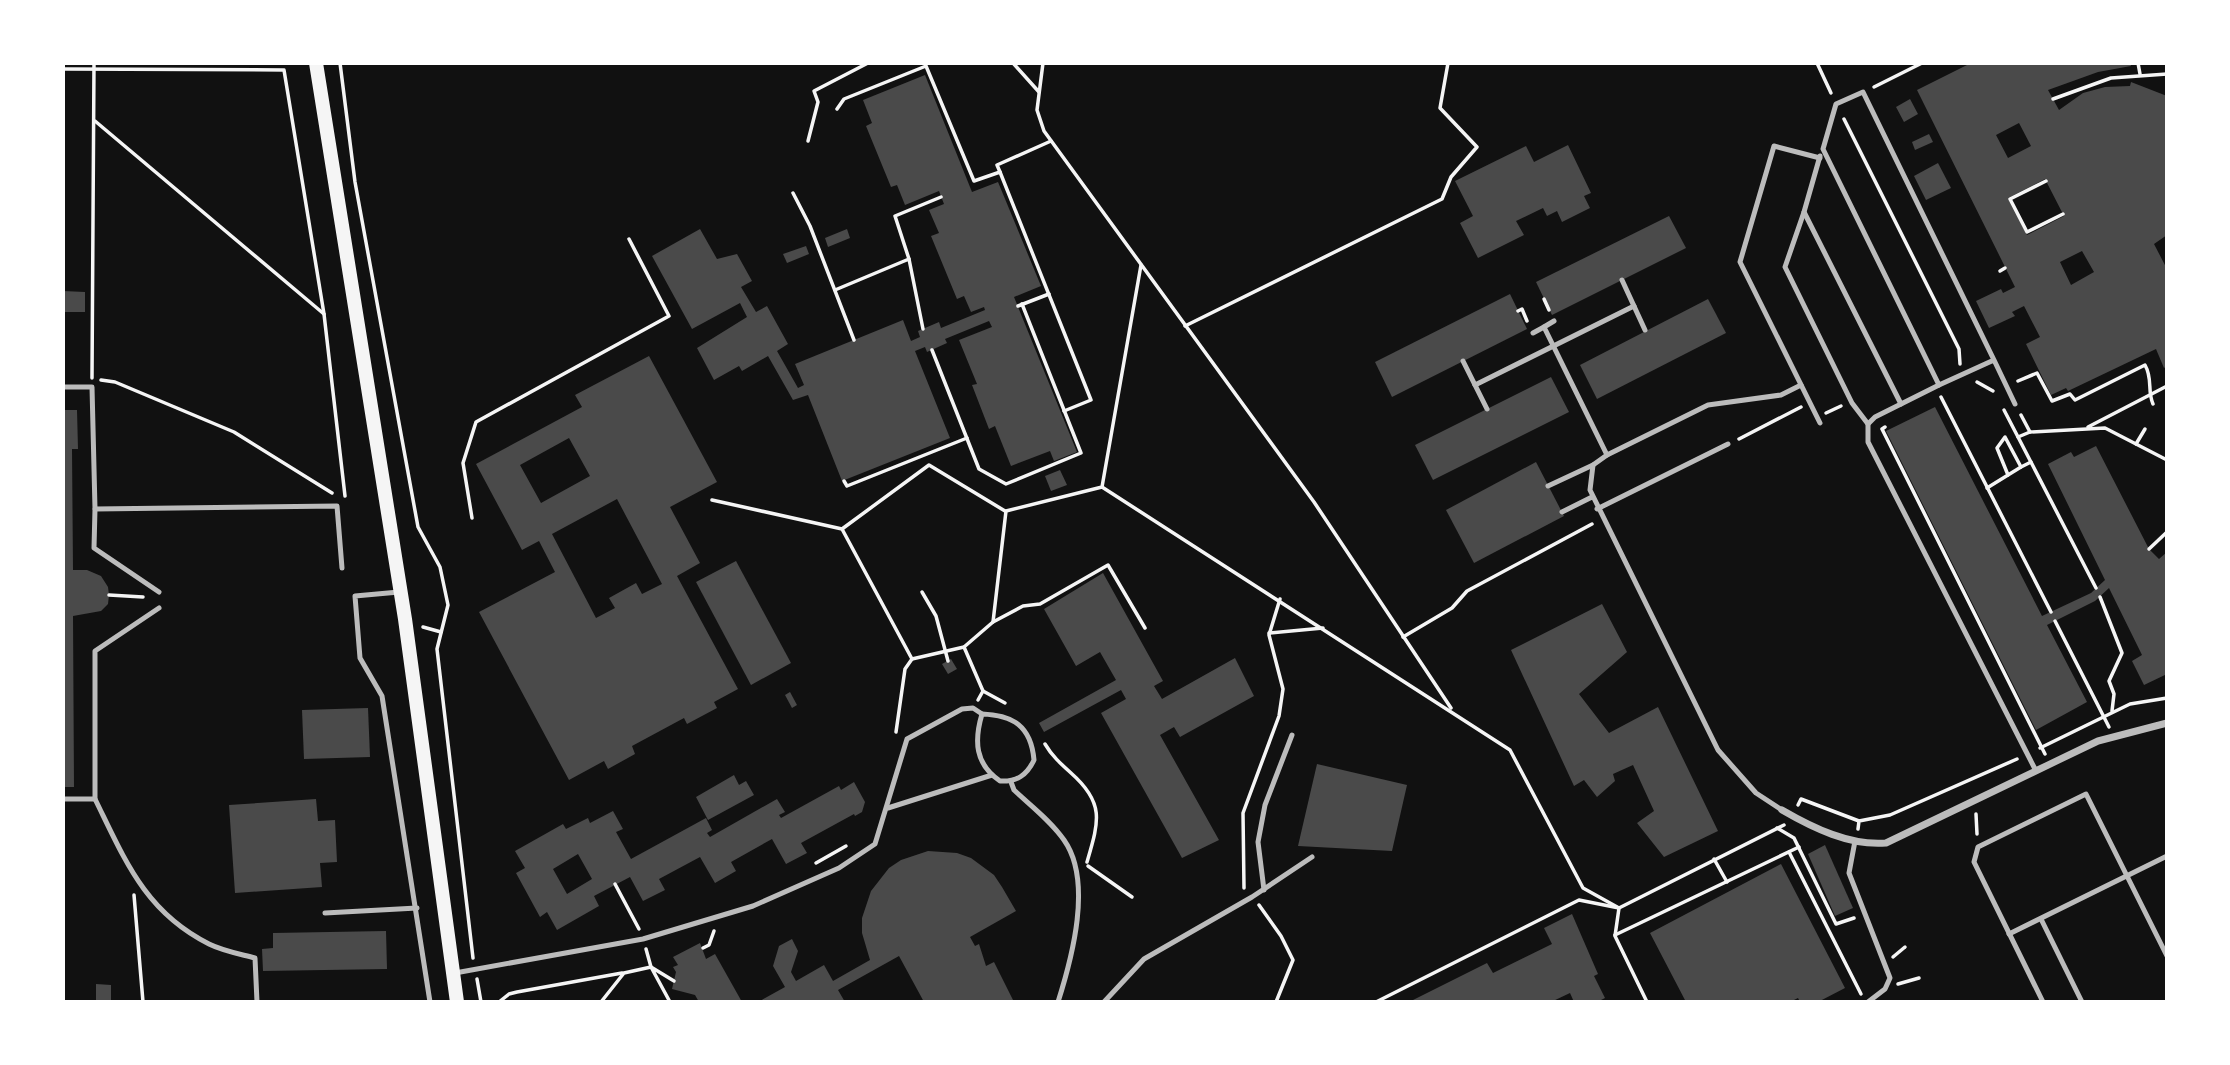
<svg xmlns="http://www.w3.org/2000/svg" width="2230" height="1065" viewBox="0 0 2230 1065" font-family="'Varela Round',sans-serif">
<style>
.building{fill:#4a4a4a;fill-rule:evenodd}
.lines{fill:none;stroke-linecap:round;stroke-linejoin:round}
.path{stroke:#f5f5f5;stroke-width:3.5}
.service{stroke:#bcbcbc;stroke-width:5}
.minor{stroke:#bcbcbc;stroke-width:7}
.secondary{stroke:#f5f5f5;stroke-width:14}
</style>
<rect width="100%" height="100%" fill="#111"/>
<g class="building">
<path d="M1971 63H2130L2131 66 2098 72 2048 90 2059 110 2083 93 2105 87 2130 86 2131 82 2167 96V235L2154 244 2167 269V366L2164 368 2156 349 2068 391 2066 388 2051 395 2026 344 2040 337 2024 306 2012 312 2015 316 1989 328 1976 301 2001 289 2003 293 2015 287 1917 90ZM2019 123 2031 146 2008 158 1996 135ZM2045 179 2064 216 2027 235 2008 198ZM2082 251 2094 272 2071 285 2060 262Z"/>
<path d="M925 75 972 192 998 182 1041 286 1014 297 1077 452 1054 461 1050 451 1011 466 995 426 989 429 972 385 977 384 959 340 992 327 989 321 945 339 947 343 927 352 925 347 915 351 950 438 842 481 808 395 793 400 768 356 742 371 739 366 714 380 697 348 747 317 740 303 692 329 652 256 700 229 717 259 737 254 752 281 741 287 756 312 767 306 788 344 777 351 798 388 804 385 795 364 903 320 911 341 920 337 918 331 939 322 941 328 985 310 984 307 971 312 964 296 957 299 931 236 939 233 929 210 944 204 939 191 905 205 897 185 891 187 866 126 872 123 863 100Z"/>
<path d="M1910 99 1918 114 1904 122 1896 107Z"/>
<path d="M1929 134 1933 142 1915 150 1912 142Z"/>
<path d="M1568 145 1591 193 1584 196 1590 208 1562 222 1557 211 1547 216 1543 208 1516 221 1524 235 1478 258 1460 223 1473 216 1455 181 1526 146 1534 162Z"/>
<path d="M1938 163 1951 188 1926 200 1914 176Z"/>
<path d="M1669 216 1686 248 1552 315 1536 282Z"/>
<path d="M847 229 850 238 828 247 825 238Z"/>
<path d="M806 246 809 254 787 263 783 254Z"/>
<path d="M63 291 85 292V312H63Z"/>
<path d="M1510 294 1527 329 1392 397 1375 362Z"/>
<path d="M1708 299 1726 333 1597 399 1580 365Z"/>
<path d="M649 356 717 482 670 507 700 563 677 576 738 689 714 702 717 708 687 724 684 718 632 746 635 754 608 769 604 761 569 780 479 612 555 572 539 541 522 550 476 464 582 407 575 395ZM569 438 590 476 541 503 520 465ZM617 499 662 584 642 594 636 583 609 598 615 608 596 618 552 534Z"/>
<path d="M1551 377 1569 412 1433 480 1415 445Z"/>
<path d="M1935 407 2042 616 2091 593 2105 580 2048 464 2071 452 2074 457 2096 446 2149 549 2159 559 2167 552V674L2144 685 2132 661 2142 655 2109 588 2095 601 2047 625 2087 702 2036 730 1886 431Z"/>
<path d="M63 410H77L78 449H72L73 570H87L101 576 108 587 109 595 108 604 101 611 73 616 74 787H63Z"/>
<path d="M1536 462 1564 516 1474 563 1446 510Z"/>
<path d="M1060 470 1067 485 1051 491 1045 476Z"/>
<path d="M736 561 791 663 751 685 696 582Z"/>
<path d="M1103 573 1163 681 1154 686 1162 699 1235 658 1254 696 1180 737 1174 727 1160 735 1219 840 1182 858 1101 713 1126 699 1121 690 1044 732 1039 723 1116 680 1100 652 1076 666 1044 609Z"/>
<path d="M1602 604 1627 652 1579 694 1609 733 1658 707 1718 831 1664 857 1637 823 1654 811 1633 765 1613 774 1615 781 1597 797 1584 780 1574 786 1511 650Z"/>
<path d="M951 659 957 669 948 674 942 664Z"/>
<path d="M790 692 797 705 792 708 785 695Z"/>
<path d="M368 708 370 757 304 759 302 710Z"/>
<path d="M1317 764 1407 785 1392 851 1298 846Z"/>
<path d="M734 775 739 785 746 781 754 795 708 820 696 797Z"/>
<path d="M854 782 865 802 862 812 855 816 854 814 801 843 807 853 786 864 772 839 731 862 736 871 715 883 700 857 659 879 665 890 643 901 630 877 594 896 599 906 557 930 547 912 540 917 516 873 525 868 515 851 563 824 566 829 588 818 590 823 613 811 623 829 616 832 631 859 706 818 712 830 707 833 710 837 777 799 785 812 779 815 781 818 839 786 841 790ZM578 854 592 879 567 894 553 869Z"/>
<path d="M316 799 318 821 335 820 337 862 320 863 322 887 235 893 229 805Z"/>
<path d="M1825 845 1853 908 1835 916 1808 854Z"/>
<path d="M928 851 957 853 971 858 994 875 1002 887 1016 911 970 937 975 946 979 944 986 966 994 962 1014 1002H924L899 956 838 990 845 1002H758L785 987 773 966 779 946 792 939 798 951 791 972 796 981 824 965 833 981 870 960 862 933V918L871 891 889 868 901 860Z"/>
<path d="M1781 864 1845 988 1818 1002H1800L1798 998 1790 1002H1686L1650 933Z"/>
<path d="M1572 914 1598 974 1594 976 1605 998 1597 1002H1574L1570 993 1551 1002H1409L1487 963 1493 973 1552 944 1544 928Z"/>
<path d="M386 931 387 969 263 971 262 949 273 948V933Z"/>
<path d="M700 943 706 959 715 954 742 1002H699L695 995 672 989 676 972 673 967 678 965 673 957Z"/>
<path d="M96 984 111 985V1002H96Z"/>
</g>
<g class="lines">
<g class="path">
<path d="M340 63 355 182 418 527 440 567 448 605 437 649 473 958"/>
<path d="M1013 63 1039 92"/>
<path d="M1043 63 1037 110 1044 131 1314 502 1451 708"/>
<path d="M1817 63 1831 93"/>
<path d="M2138 63 2140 74"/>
<path d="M63 69 284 70 324 314 345 496"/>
<path d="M1874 87 1922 63"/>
<path d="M2053 99 2111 78 2167 74"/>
<path d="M837 109 844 99 926 66 974 181 1000 172 1091 400 1064 411"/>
<path d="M1844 119 1959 349 1960 364"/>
<path d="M95 121 324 314"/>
<path d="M808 141 818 102 814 91 868 63"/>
<path d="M1000 172 997 165 1051 141"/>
<path d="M2046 181 2010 199 2027 232 2063 214"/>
<path d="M793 193 810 226 854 340"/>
<path d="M909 259 895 216 941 197"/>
<path d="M2000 271 2005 268"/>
<path d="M835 290 909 259 923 329"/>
<path d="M1544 299 1549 310"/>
<path d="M1018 306 1049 294"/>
<path d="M1518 311 1522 309 1527 321"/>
<path d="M1185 326 1442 199 1451 177 1477 147 1440 108 1448 63"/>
<path d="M932 350 979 469 1006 484 1081 453 1022 304"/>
<path d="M92 378 94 63"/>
<path d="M101 380 115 382 234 432 332 493"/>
<path d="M2018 381 2037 373 2052 401 2070 394 2075 400 2145 365C2153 379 2147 390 2153 404"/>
<path d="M1977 382 1993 391"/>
<path d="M1941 397 2051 612"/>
<path d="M2004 410 2018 437 2030 432"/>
<path d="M1826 413 1841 406"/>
<path d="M2021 415 2030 432 2105 428 2167 460"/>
<path d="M1885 427 1882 429 2045 754"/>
<path d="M2088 427 2167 386"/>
<path d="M2018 437 2096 588"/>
<path d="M1739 439 1801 407"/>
<path d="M2136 444 2145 429"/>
<path d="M2008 475 2021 467"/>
<path d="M844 481 847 486 967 438"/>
<path d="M1102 487 1510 750 1583 888 1619 908 1615 936 1647 1002"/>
<path d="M1987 488 2008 475 1997 448 2005 437 2021 467 2031 462"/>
<path d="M712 500 842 529 912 659 964 647 993 622 1006 511 1102 487 1141 265"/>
<path d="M472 518 463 463 476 422 669 316 629 239"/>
<path d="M842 529 929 465 1005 511"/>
<path d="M2149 549 2167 532"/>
<path d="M922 592 936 616 948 661"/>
<path d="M109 595 143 597"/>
<path d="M2100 597 2122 653 2109 681 2114 694 2112 711"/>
<path d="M2055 621 2109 727"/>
<path d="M993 622 1023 606 1040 604 1108 565 1145 628"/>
<path d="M423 627 441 632"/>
<path d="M1269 633 1323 628"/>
<path d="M1403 637 1452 608 1467 591 1592 524"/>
<path d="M964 647 983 691 978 700"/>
<path d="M983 691 1005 703"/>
<path d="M896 732 905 669 912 659"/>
<path d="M1045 744C1052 756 1061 764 1071 773 1105 803 1099 821 1087 862"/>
<path d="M2040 748 2130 704 2167 698"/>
<path d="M1798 805 1801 799 1859 821"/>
<path d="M1976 814 1977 834"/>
<path d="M1777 828 1794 838 1836 924 1854 918"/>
<path d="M1858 829 1859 821 1890 815 2017 759"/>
<path d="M1789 852 1861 994"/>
<path d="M1714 859 1727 882"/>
<path d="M816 863 846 846"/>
<path d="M1088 866 1132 897"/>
<path d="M615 884 639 929"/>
<path d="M1244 888 1243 813 1279 716 1283 689 1269 635 1280 599"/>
<path d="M134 895 143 1002"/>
<path d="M1259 905 1281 936 1293 960 1276 1002"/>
<path d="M1615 935 1799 847"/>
<path d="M703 948 709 945 714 931"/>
<path d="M1893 957 1905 947"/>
<path d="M477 979 481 1002"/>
<path d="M1898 984 1919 978"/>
<path d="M499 1002 509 994 517 992 622 973"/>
<path d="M601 1002 624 973 651 967 646 949"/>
<path d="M670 1002 651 967 674 981"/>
<path d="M1376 1002 1579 900 1619 908 1784 825"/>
</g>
<g class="service">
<path d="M1820 156 1804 212 1901 404"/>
<path d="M1820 158 1774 146 1740 262 1820 423"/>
<path d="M1804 212 1785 267 1852 403 1868 424 1875 417 1939 385"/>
<path d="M1622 280 1645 330"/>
<path d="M1554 321 1544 327 1607 455"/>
<path d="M1533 333 1544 327"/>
<path d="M1994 360 1939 385 1823 149 1836 104 1863 92 1994 360 2015 404"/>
<path d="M1463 361 1487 409"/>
<path d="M1475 385 1634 306"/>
<path d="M63 387H92L95 509 337 506 342 568"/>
<path d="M1868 424V442L2036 771"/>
<path d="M1548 486 1593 465"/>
<path d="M95 509 94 548 159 592"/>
<path d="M1597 509 1728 444"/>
<path d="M1562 512 1592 497"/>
<path d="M399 592 355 596 360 658 382 696 430 1002"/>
<path d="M982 714C1013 715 1031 726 1034 760 1027 775 1017 782 1000 781 975 764 974 741 982 714Z"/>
<path d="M1011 782 1014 790C1031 806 1051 821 1064 840 1093 881 1072 958 1058 1002"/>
<path d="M63 799H95V651L159 608"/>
<path d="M95 799C125 860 145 912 209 944 223 951 240 954 255 958L257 1002"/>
<path d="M888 808 992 775"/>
<path d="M1782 810 1756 793 1718 750 1590 490 1593 465 1607 455 1708 405 1781 395 1801 385"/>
<path d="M1855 841 1849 873 1890 978 1885 989 1868 1002"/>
<path d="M1264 890 1258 842 1265 805 1292 735"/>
<path d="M325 913 417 908"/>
<path d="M2041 919 2082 1002"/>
<path d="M2009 934 2167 856"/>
<path d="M455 973 643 939 753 906 839 868 875 844 907 739 962 709 973 708 982 714"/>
<path d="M1104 1002 1144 959 1252 897 1312 857"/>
<path d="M2043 1002 1974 862 1978 847 2086 794 2167 956"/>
</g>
<path class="minor" d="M1782 810C1813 828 1850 846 1886 843L2098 741 2167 723"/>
<path class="secondary" d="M316 63 405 619 457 1002"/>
</g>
<rect width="2230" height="1065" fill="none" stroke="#ffffff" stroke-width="130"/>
</svg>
